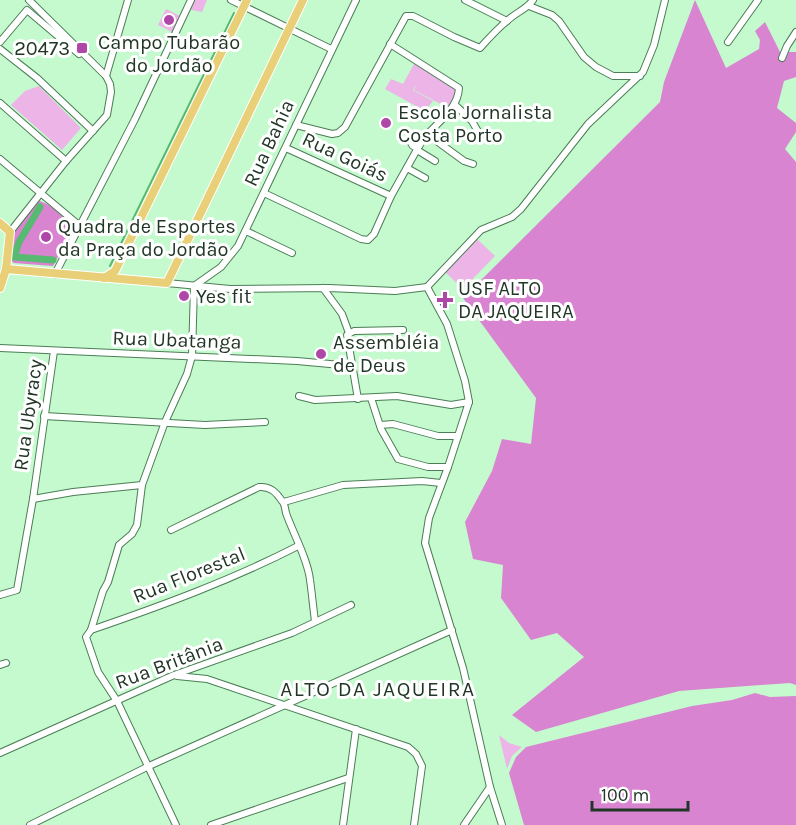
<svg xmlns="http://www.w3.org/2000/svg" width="796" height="825" viewBox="0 0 796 825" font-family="Karla,sans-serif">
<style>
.green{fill:#edb4e7}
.forest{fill:#d884d1}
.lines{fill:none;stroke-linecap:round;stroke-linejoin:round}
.stream{stroke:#56ba70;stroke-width:2}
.canal{stroke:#56ba70;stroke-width:7}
.minor-casing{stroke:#4c7d56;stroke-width:8}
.major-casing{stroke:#fff;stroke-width:10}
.minor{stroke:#fff;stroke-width:6}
.major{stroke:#e9cf77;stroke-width:8}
.poi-dot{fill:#af47a9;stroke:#fff;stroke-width:2}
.labels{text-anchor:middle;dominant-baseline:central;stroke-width:6;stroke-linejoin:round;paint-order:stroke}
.poi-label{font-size:20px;fill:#213626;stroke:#fff;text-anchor:start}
.street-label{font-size:20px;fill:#213626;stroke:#fff}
.neighbourhood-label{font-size:21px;letter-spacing:1.5px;fill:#213626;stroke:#fff}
</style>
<rect width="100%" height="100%" fill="#c4face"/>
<g class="green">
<path d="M190 0H207L202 12 187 9Z"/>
<path d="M166 9 180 16 172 32 158 25Z"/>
<path d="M414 64 460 89 450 109 414 90 417 84 413 90 433 101 425 111 385 89 391 79 403 84Z"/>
<path d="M39 86 81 128 62 150 11 105 25 91Z"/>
<path d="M477 239 495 256 463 289 445 272Z"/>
<path d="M499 735 509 743 522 747 512 756 507 769Z"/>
</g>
<g class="forest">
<path d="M695 0 726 68 759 49 760 40 755 31 765 22 780 52H796V77L784 81 777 108 796 123V132L785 149 796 162V685L790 683 679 691 536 732 512 715 584 657 557 633 531 640 501 598 503 565 473 559 465 522 492 471 502 439 531 444 536 398 463 298 660 102 664 82Z"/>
<path d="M39 201C50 203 72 221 71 233L53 266 14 263 10 260 15 230Z"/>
<path d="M755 693 770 697 796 696V825H524L509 773 516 757 526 747 692 706 732 700Z"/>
</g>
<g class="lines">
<path class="stream" d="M110 266 234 13"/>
<g class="canal">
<path d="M14 257 19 242 40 207"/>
<path d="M15 257 53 260"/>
</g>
<defs>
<g id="minor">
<path d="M231 0 331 49"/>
<path d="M465 0 507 21"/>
<path d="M529 6 552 15 559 21 584 57 596 67 613 76H640"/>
<path d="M0 42 27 10 79 54"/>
<path d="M728 42 758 0"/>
<path d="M390 44 459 88C458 111 433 125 421 142"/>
<path d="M0 49 37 78 93 131"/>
<path d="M782 58 787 46 796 32"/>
<path d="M106 76 128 0"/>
<path d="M0 103 66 161"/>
<path d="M454 104 472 121 480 135"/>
<path d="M296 125 332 134 338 133 345 127 406 16H413L454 37 480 48C489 38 497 29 507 21 515 13 527 9 533 0"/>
<path d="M427 134 464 161 473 164"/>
<circle cx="416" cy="142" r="5"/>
<path d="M286 148 391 196"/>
<path d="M417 150 435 161"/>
<path d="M0 159 80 226"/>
<path d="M407 168 425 178"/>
<path d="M264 193 361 239 368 240 374 234 391 196 419 146"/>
<path d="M246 231 292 253"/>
<path d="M10 232 66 161 107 115 111 92 110 84 106 76 29 0"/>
<path d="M55 274 135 119 191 0"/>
<path d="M167 283 230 289 329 288 395 291 427 287"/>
<path d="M427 287 447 324 465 381 469 402 448 467 429 518 425 543 463 668 490 787 502 825"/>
<path d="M427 287 481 230 512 217 521 209 588 124 643 72 654 45 665 0"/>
<path d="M323 288 342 314 349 333"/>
<path d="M0 348 297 361 352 366"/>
<path d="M299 396 315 400 397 396 451 405 469 402"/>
<path d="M371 398 381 429 398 459 428 467H448"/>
<path d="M358 399 347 335 354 331 403 330"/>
<path d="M44 416 205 425 265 422"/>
<path d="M380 425 393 424 438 436H458"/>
<path d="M33 499 73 492 142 485"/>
<path d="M284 502 343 485 422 481 441 483"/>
<path d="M171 530 259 487C270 486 276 492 282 501 285 504 285 509 286 513 293 533 308 560 310 580 312 593 313 607 315 621"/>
<path d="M0 595 17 590 33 499 54 351"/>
<path d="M91 630C161 606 232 580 298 546"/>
<path d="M0 665 6 663"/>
<path d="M177 676 207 679 408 747 416 754 422 766 414 825"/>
<path d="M0 753 174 675 292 633 351 605"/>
<path d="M30 825 149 766 452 630"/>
<path d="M176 825 117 701 98 672 86 637 91 630 103 591 108 582 119 545 132 534 137 525 142 485 165 422 187 374 192 356 194 286 221 267 238 246 356 0"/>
<path d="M211 825 348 778"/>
<path d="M343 825 356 729"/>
<path d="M464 825 490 787"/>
</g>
<g id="major">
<path d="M0 223 10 232 6 269 0 288"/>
<path d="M6 269 167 283 303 0"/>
<path d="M104 278 115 271 247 0"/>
</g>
</defs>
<use href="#minor" class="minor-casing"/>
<use href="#major" class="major-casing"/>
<use href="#minor" class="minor"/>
<use href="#major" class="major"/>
</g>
<g class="poi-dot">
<circle cx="169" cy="20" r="6"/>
<rect x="76" y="42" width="12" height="12" rx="3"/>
<circle cx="386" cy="123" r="6"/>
<circle cx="46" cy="237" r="6"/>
<circle cx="184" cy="296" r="6"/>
<path d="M442 291h6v6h6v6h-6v6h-6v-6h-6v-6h6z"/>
<circle cx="321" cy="354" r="6"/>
</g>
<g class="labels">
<g class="poi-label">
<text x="169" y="42" text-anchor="middle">Campo Tubarão<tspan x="169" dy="23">do Jordão</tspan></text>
<text x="70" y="48" text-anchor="end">20473</text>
<text x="398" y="112">Escola Jornalista<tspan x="398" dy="23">Costa Porto</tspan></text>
<text x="58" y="226">Quadra de Esportes<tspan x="58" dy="23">da Praça do Jordão</tspan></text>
<text x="458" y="288">USF ALTO<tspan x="458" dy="23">DA JAQUEIRA</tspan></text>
<text x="196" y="296">Yes fit</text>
<text x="333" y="342">Assembléia<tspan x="333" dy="23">de Deus</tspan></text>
</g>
<g class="street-label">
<text transform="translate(269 143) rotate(-65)">Rua Bahia</text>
<text transform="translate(345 157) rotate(25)">Rua Goiás</text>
<text transform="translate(177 340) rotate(2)">Rua Ubatanga</text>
<text transform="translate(28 415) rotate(-82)">Rua Ubyracy</text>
<text transform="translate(189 575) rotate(-22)">Rua Florestal</text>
<text transform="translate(169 663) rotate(-21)">Rua Britânia</text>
</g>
<g class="neighbourhood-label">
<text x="378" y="689">ALTO DA JAQUEIRA</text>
</g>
</g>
<path d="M592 801v9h96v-9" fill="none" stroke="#213626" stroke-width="3"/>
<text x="601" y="801" font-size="18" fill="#213626" stroke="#ffffff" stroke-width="4.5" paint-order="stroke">100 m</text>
</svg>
